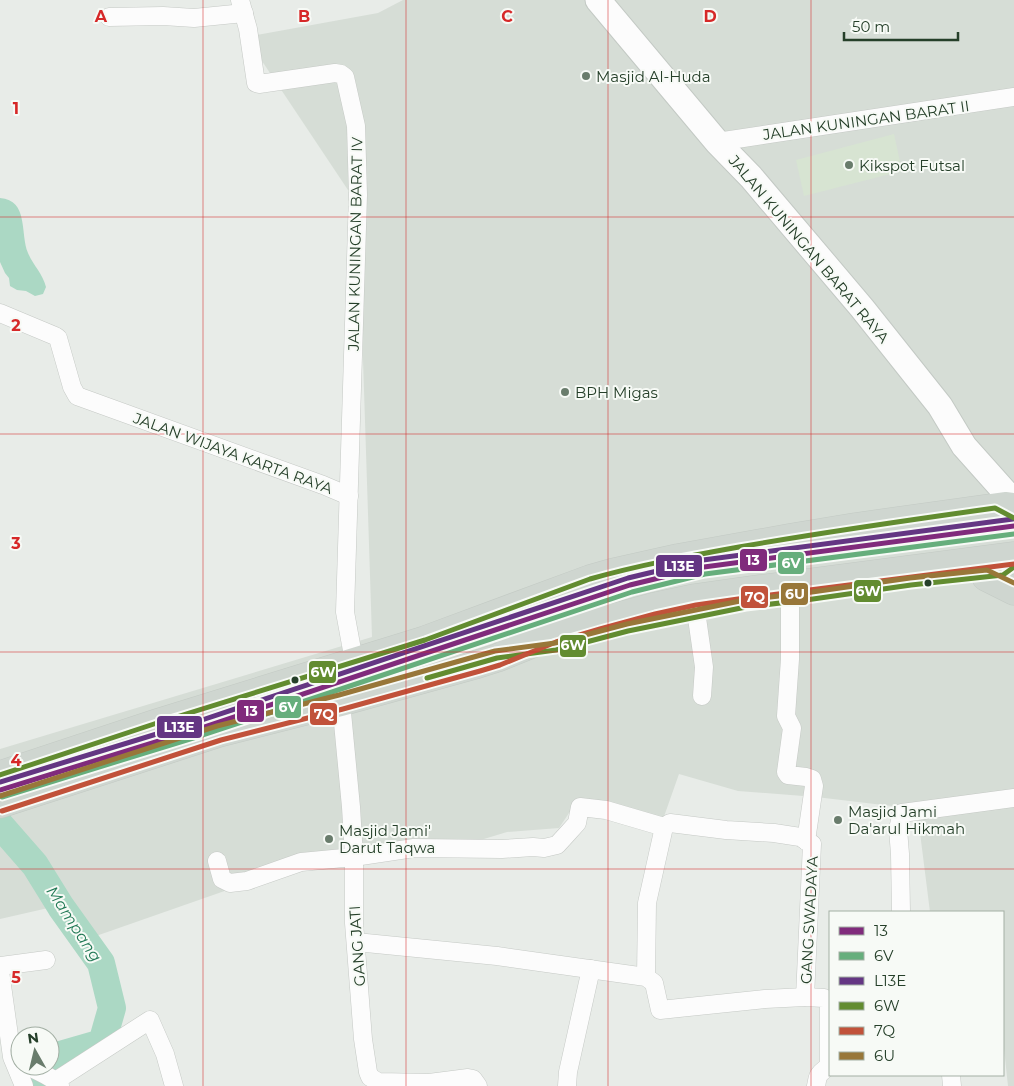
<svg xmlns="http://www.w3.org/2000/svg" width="1014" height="1086" viewBox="0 0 1014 1086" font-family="Montserrat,sans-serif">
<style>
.built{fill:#d6ddd6}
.green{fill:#d7e4d2}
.water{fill:#abd8c4}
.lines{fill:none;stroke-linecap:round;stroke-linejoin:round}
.river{stroke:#abd8c4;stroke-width:28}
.street-casing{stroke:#c5c9c5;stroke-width:19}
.secondary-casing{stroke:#c3c9c4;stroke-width:27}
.primary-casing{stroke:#c3cac4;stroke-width:29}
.street{stroke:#fcfcfc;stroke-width:18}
.secondary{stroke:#fcfcfc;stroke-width:25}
.primary{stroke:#cfd6d0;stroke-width:28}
.bus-1-casing{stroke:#f7faf6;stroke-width:9}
.bus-2-casing{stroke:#f7faf6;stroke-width:9}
.bus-3-casing{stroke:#f7faf6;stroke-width:9}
.bus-4-casing{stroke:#f7faf6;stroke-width:9}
.bus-5-casing{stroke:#f7faf6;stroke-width:9}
.bus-6-casing{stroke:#f7faf6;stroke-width:9}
.bus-1{stroke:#802b7c;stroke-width:5}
.bus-2{stroke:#66ae7c;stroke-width:5}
.bus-3{stroke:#643683;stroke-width:5}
.bus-4{stroke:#628c30;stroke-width:5}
.bus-5{stroke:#c1523a;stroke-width:5}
.bus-6{stroke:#987739;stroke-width:5}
.grid{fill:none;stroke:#d62828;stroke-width:1;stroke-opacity:0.55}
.poi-dot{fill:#697c6c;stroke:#f7faf6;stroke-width:2}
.bus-dot{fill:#253f29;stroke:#f7faf6;stroke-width:2}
.labels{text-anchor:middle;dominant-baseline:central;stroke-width:4;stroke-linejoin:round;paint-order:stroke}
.poi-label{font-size:15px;fill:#253f29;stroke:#f7faf6;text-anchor:start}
.street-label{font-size:15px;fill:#253f29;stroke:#f7faf6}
.water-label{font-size:16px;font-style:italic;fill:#217955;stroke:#f7faf6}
.grid-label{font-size:16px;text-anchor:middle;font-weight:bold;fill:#d62828;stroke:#f7faf6;stroke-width:4;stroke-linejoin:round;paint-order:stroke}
.line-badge{stroke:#f7faf6;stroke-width:2}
.badge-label{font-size:14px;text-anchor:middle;font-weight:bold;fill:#fff}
</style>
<rect width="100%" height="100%" fill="#e8ece8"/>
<path class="built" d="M403 0H1014V1086H1008L1003 1039V912H930L917 809 816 797 738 791 679 774 661 825 575 804 559 828 507 832 474 842 302 864 96 936 57 906 0 919V749L372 637 358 205 246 37 378 13Z"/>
<path class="green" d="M894 134 902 171 804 196 796 160Z"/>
<path class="water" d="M0 198C29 200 20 234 28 253 33 265 43 274 46 287L43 294 35 296 26 291 17 290 10 286 9 278 5 273 0 262Z"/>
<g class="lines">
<g class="river">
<path d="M0 825 35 865 61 907 101 963 112 1008 102 1043 50 1058"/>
<path d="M37 1086 34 1077 41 1066"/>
</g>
<defs>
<g id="street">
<path d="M240 0 248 29 256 83 259 84 335 73 341 74 345 77 356 126 358 195 345 612 354 661"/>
<path d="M109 17 163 16 194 18 244 13"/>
<path d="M717 142 1014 97"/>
<path d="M0 313 55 336 58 338 72 387 77 396 323 485 349 496"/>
<path d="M790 602V659L786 716 792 728 786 772 788 775 806 777 812 779 814 786 806 841"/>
<path d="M697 618 704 667 702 696"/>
<path d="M341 702 351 807 354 857V923L363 1039 368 1072 370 1077 378 1082 429 1083 468 1078 473 1079 478 1086"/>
<path d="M217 861 222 879 230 883 247 881 301 862 354 857 414 848 502 849 533 847 544 848 557 845 568 833 577 823 580 807 606 810 664 827 670 823 726 830 774 833 800 837 812 844 805 997"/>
<path d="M901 912 900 854 898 829 902 813 1014 798"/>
<path d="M356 942 497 956 646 977 654 983 660 1010 765 999 805 997 824 998 828 1001 829 1003V1063C827 1070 823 1069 819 1075 817 1078 817 1082 816 1086"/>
<path d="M0 966 46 960"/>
<path d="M0 971 12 1057 24 1086"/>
<path d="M646 977 647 903 664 827"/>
<path d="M28 1066C38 1072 55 1078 60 1086"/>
<path d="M951 1075 952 1086"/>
<path d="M57 1080 150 1020 165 1054 174 1086"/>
<path d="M567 1086 568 1072 591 969"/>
</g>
<path id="secondary" d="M598 0 717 142 751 177 862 308 940 406 964 446 1014 502"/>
<g id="primary">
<path d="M986 577 1014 591"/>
<path d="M498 629 583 608"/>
<path d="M0 775 157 723 425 640 590 579 611 573 678 558 789 538 855 527 1005 506 1014 507"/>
<path d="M0 804 219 733 341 702 478 664 497 658 554 635 598 622 653 607 695 598 737 592 1014 556"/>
</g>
</defs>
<use href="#street" class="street-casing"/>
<use href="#secondary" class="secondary-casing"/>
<use href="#primary" class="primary-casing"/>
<use href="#street" class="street"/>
<use href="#secondary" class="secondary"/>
<use href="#primary" class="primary"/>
<defs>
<path id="bus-1" d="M0 790 201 728 630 585 704 567 1014 526"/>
<path id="bus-2" d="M2 797 203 735 632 592 705 574 1014 534"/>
<path id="bus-3" d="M0 782 199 721 628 578 703 560 1013 519"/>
<g id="bus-4">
<path d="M427 678 497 658 556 650 628 631 746 607 806 600 911 585 1003 575 1014 567"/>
<path d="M0 775 157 723 425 640 590 579C639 565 689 556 739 547 824 532 909 520 995 508L1014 518"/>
</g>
<path id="bus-5" d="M2 811 221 740 343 709 480 671 500 665 556 642 600 629 655 614 696 605 738 599 1014 564"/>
<path id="bus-6" d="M0 796 217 726 339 695 495 651 555 643 627 624 745 600 805 593 910 578 987 570 1014 583"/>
</defs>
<use href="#bus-1" class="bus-1-casing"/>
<use href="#bus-2" class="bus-2-casing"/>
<use href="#bus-3" class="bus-3-casing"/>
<use href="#bus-4" class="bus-4-casing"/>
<use href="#bus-5" class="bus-5-casing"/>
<use href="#bus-6" class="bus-6-casing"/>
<use href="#bus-1" class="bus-1"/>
<use href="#bus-2" class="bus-2"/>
<use href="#bus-3" class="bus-3"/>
<use href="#bus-4" class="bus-4"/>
<use href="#bus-5" class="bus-5"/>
<use href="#bus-6" class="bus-6"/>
</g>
<path class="grid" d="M203 0V1086M406 0V1086M608 0V1086M811 0V1086M0 217H1014M0 434H1014M0 652H1014M0 869H1014"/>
<g class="poi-dot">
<circle cx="586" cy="76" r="5"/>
<circle cx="849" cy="165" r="5"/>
<circle cx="565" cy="392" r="5"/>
<circle cx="838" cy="820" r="5"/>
<circle cx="329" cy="839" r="5"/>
</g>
<g class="bus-dot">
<circle cx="928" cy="583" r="4.5"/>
<circle cx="295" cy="680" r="4.5"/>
</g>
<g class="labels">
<g class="poi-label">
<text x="596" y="76">Masjid Al-Huda</text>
<text x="859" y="165">Kikspot Futsal</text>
<text x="575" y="392">BPH Migas</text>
<text x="848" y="811">Masjid Jami<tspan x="848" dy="17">Da'arul Hikmah</tspan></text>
<text x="339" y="830">Masjid Jami'<tspan x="339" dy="17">Darut Taqwa</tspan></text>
</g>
<g class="street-label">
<text transform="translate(866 120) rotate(-8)">JALAN KUNINGAN BARAT II</text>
<text transform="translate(355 244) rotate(-89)">JALAN KUNINGAN BARAT IV</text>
<text transform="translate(809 249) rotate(50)">JALAN KUNINGAN BARAT RAYA</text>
<text transform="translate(233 453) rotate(20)">JALAN WIJAYA KARTA RAYA</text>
<text transform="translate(809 920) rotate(-87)">GANG SWADAYA</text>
<text transform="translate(357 946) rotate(-94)">GANG JATI</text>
</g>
<g class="water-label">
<text transform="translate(74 924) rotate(57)">Mampang</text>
</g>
</g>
<g class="grid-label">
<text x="101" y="22">A</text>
<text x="304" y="22">B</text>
<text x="507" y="22">C</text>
<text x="710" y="22">D</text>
<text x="16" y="114">1</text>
<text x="16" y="331">2</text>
<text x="16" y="549">3</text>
<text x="16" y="766">4</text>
<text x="16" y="983">5</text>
</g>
<g class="line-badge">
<rect x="739" y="548" width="29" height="24" rx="5" fill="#802b7c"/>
<rect x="777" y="551" width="28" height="24" rx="5" fill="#66ae7c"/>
<rect x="655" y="554" width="48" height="24" rx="5" fill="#643683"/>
<rect x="853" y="579" width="29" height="24" rx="5" fill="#628c30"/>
<rect x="780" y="582" width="29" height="24" rx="5" fill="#987739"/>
<rect x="740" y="585" width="29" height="24" rx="5" fill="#c1523a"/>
<rect x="559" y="634" width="28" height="24" rx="5" fill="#628c30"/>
<rect x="308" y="660" width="29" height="24" rx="5" fill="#628c30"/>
<rect x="274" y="695" width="28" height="24" rx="5" fill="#66ae7c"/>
<rect x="236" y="699" width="29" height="24" rx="5" fill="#802b7c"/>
<rect x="309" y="702" width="29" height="24" rx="5" fill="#c1523a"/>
<rect x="156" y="715" width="47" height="24" rx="5" fill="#643683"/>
</g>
<g class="badge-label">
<text x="753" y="565">13</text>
<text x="791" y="568">6V</text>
<text x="679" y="571">L13E</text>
<text x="868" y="596">6W</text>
<text x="795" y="599">6U</text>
<text x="755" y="602">7Q</text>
<text x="573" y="650">6W</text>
<text x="323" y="677">6W</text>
<text x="288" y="712">6V</text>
<text x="251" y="716">13</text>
<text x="324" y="719">7Q</text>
<text x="179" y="732">L13E</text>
</g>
<rect x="829" y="911" width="175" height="165" fill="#f7faf6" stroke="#a3afa4"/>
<rect x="839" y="927" width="25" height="8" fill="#802b7c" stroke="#a3afa4"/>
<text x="874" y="936" font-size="15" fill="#253f29">13</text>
<rect x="839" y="952" width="25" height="8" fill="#66ae7c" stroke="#a3afa4"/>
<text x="874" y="961" font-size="15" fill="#253f29">6V</text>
<rect x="839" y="977" width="25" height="8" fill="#643683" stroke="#a3afa4"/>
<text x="874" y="986" font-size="15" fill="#253f29">L13E</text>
<rect x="839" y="1002" width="25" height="8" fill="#628c30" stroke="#a3afa4"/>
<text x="874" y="1011" font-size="15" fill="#253f29">6W</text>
<rect x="839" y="1027" width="25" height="8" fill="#c1523a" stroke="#a3afa4"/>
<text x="874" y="1036" font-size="15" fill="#253f29">7Q</text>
<rect x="839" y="1052" width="25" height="8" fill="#987739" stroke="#a3afa4"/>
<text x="874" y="1061" font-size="15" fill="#253f29">6U</text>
<g transform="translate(35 1051) rotate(352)"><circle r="24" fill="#f7faf6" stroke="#a3afa4"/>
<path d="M0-4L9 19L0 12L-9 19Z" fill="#697c6c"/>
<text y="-8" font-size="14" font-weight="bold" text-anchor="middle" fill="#253f29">N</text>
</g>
<path d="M844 32v8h114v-8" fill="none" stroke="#253f29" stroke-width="2.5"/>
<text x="852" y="32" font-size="15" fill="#253f29" stroke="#f7faf6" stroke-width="4" paint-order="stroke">50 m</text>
</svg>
